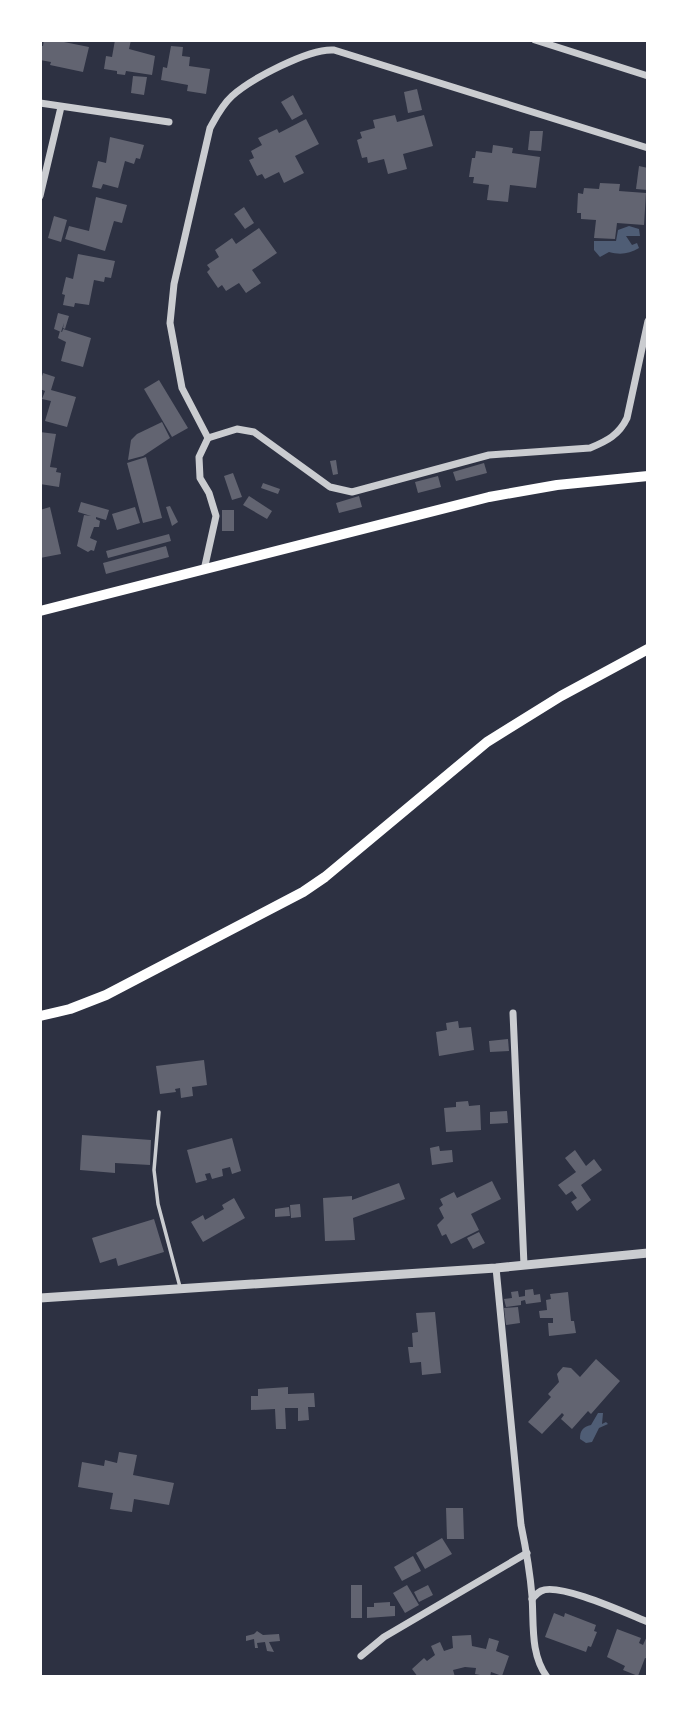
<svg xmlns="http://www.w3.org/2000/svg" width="688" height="1717" viewBox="0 0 688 1717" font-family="Commissioner,sans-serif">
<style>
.water{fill:#4f5d75}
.building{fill:#626471}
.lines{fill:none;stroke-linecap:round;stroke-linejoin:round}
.service{stroke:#caccd0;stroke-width:3.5}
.minor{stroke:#caccd0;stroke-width:7}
.tertiary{stroke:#caccd0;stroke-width:9}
.secondary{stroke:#fff;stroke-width:10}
.primary{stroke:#fff;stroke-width:10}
</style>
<rect width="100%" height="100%" fill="#2d3142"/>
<g class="water">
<path d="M629 226 639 229 640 236H626L632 245 637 243 639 248C629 254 620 255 609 252L600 257 594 250V241H616L618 230Z"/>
<path d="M598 1413H603L602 1424 606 1422 608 1424 599 1428 592 1442 586 1443 580 1439C580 1430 583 1427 591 1425Z"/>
</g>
<g class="building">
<path d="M44 40H64V42L89 47 83 72 50 65 51 62 40 60V46H43Z"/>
<path d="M115 40H131L129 49 155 56 152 75 126 71 125 75 117 74V71L104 69 106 56 112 57Z"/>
<path d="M171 46 183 47 182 56 190 57 189 66 210 69 206 94 187 91 188 85 161 80 163 67 167 68Z"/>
<path d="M133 76 147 77 144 95 131 93Z"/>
<path d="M417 89 422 110 408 113 404 92Z"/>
<path d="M293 95 303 114 292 120 281 102Z"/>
<path d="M395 115 397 122 424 115 433 146 403 154 407 169 388 174 384 159 368 163 367 157 362 158 357 140 362 138 360 132 375 128 373 120Z"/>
<path d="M306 119 319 144 295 156 304 173 284 183 279 172 265 179 262 174 257 176 249 160 254 158 251 151 262 145 258 138 277 129 279 133Z"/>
<path d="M530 131H543L541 151 528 150Z"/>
<path d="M110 137 144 145 140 159 136 158 134 164 125 161 118 188 103 184 101 189 92 187 98 161 106 163Z"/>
<path d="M493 145 513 148 512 153 540 157 536 188 510 185 508 202 487 200 489 185 473 183 474 177H469L472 158H475L476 151 492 153Z"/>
<path d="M639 166 648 168V190L636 189Z"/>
<path d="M600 183 620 184 619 191 646 193 644 225 617 223 615 239 594 238 596 220 581 219V213H577L578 193 583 194 584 188 599 189Z"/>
<path d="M96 197 127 205 122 223 114 221 105 251 65 239 69 226 89 231Z"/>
<path d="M244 207 254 223 245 229 234 214Z"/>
<path d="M54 216 67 220 61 242 48 238Z"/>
<path d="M259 228 277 253 252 270 261 283 246 293 239 283 226 291 222 285 218 288 207 272 210 269 207 265 219 257 215 250 232 238 236 244Z"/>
<path d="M78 254 115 261 111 278 105 277 104 282 94 280 89 305 75 303 74 307 63 305 65 295 62 294 66 277 73 279Z"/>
<path d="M58 313 69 316 65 329 63 328 64 323 61 332 54 329Z"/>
<path d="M63 329 91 338 83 367 61 361 66 342 58 338 60 331 62 332Z"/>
<path d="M43 373 55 377 51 390 76 397 67 427 45 421 51 401 42 399 45 391 40 389V383Z"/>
<path d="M159 380 188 428 172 437 144 389Z"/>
<path d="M162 422 170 438 143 456 128 460 131 440 137 434Z"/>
<path d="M40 432 56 434 50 467 57 468 56 472 61 473 59 487 40 484Z"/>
<path d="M146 457 162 518 143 523 127 463Z"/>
<path d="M336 460 338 474 333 475 330 461Z"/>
<path d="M484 463 487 473 456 481 453 472Z"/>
<path d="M233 473 242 497 232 500 224 476Z"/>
<path d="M438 476 441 487 418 493 415 482Z"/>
<path d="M263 483 280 489 278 494 261 488Z"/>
<path d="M249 496 272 511 267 519 243 505Z"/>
<path d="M359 496 362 507 339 513 336 503Z"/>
<path d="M81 502 109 510 106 520 96 517V519L100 521 99 527H94L90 538 97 541 94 551 91 550 88 552 77 546 84 515 91 516 78 512Z"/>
<path d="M170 506 178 522 172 526 166 507Z"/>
<path d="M50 507 61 554 40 558V510Z"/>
<path d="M135 507 140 523 117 530 112 514Z"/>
<rect x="222" y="510" width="12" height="21"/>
<path d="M169 534 171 541 108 558 106 551Z"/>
<path d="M166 546 169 557 106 574 103 563Z"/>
<path d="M458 1021 459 1028 471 1027 474 1050 439 1056 436 1032 447 1030 446 1023Z"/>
<path d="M508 1039 509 1051 490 1052 489 1041Z"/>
<path d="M204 1060 207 1085 192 1087 193 1096 181 1098 180 1088 175 1089 176 1092 160 1094 156 1066Z"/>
<path d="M468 1101 469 1106 480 1105 481 1130 446 1132 444 1108 456 1107V1102Z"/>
<path d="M507 1111 508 1123 490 1124V1112Z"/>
<path d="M82 1135 151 1140 150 1165 115 1163V1173L80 1170Z"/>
<path d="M232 1138 241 1171 232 1174 230 1167 222 1169 223 1176 212 1179 210 1173 205 1174 207 1180 196 1183 187 1150Z"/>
<path d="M439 1146 440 1151 452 1150 453 1162 432 1165 430 1148Z"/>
<path d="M575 1150 586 1166 594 1159 602 1170 581 1185 591 1200 577 1211 571 1202 577 1198 572 1191 566 1195 558 1185 576 1172 565 1158Z"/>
<path d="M492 1181 501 1199 471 1214 479 1230 451 1244 446 1234 442 1236 437 1225 444 1218 439 1208 443 1205 440 1199 454 1192 457 1198Z"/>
<path d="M399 1183 405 1199 353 1218 355 1240 325 1241 323 1198 352 1196V1200Z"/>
<path d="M234 1198 245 1218 203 1242 191 1222 203 1215 205 1220 224 1209 222 1205Z"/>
<path d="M300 1204 301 1217 291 1218 290 1205Z"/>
<path d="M289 1207 290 1216 275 1217V1209Z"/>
<path d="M154 1219 164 1252 118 1266 116 1258 100 1263 92 1238Z"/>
<path d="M479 1232 485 1243 473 1249 467 1238Z"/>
<path d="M533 1289 534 1295 540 1294 541 1302 526 1304 525 1300 521 1301V1305L506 1307 504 1299 512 1298 511 1292 518 1291 519 1297 525 1296V1290Z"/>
<path d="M568 1292 571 1321H574L576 1333 549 1336 548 1323H553V1318H540L539 1311 547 1310 546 1300 551 1299 550 1294Z"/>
<path d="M518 1307 520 1323 506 1325 504 1308Z"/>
<path d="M435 1312 441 1373 422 1375 421 1362 410 1363 408 1347H413L412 1333 418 1332 416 1313Z"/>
<path d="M596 1359 620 1381 591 1414 588 1411 572 1429 561 1419 564 1415 562 1413 542 1434 528 1422 551 1397 548 1394 559 1382 557 1374 563 1367 571 1368 580 1377Z"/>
<path d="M288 1387V1394L314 1393 315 1407H308L309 1420 298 1421V1408H285L286 1429H276L275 1409 251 1410V1396H258V1389Z"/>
<path d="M119 1452 137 1455 133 1475 174 1483 169 1505 134 1499 132 1512 110 1509 113 1493 78 1487 82 1462 104 1466 105 1460 117 1463Z"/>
<path d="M446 1508H463L464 1539H447Z"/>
<path d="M442 1538 452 1554 425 1569 416 1553Z"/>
<path d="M413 1556 421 1571 402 1581 394 1567Z"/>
<rect x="351" y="1585" width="11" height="33"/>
<path d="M407 1585 419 1605 405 1613 393 1593Z"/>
<path d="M428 1585 433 1595 419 1602 414 1592Z"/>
<path d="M390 1602V1606H395V1616L367 1618V1607H374V1603Z"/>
<path d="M554 1613 564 1617 565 1613 596 1625 594 1631 597 1632 591 1647 588 1646 586 1652 545 1637Z"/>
<path d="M617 1629 641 1638 639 1643 643 1645 648 1634V1659L645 1658 638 1676 623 1670 625 1666 607 1657Z"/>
<path d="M257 1631 263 1635 279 1634 280 1641 269 1642 274 1652 267 1651 265 1642 257 1643 258 1648H255L254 1639 246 1641V1636L254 1634Z"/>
<path d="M471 1635 472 1646 486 1649 489 1638 499 1641 496 1651 509 1656 502 1676 491 1672 490 1677 475 1674 476 1668 465 1667 453 1670 455 1677H418L412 1669 424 1658 427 1661 435 1655 431 1646 440 1642 444 1651 453 1648 452 1636Z"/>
</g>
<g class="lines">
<g class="service">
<path d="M159 1112 154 1170 158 1204 180 1287"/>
<path d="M40 1409V1423"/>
</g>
<g class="minor">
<path d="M535 40 648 76"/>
<path d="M40 103 169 122"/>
<path d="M40 196 61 107"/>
<path d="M208 438 182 388 170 323 174 284 210 128C216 117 222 105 232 96 251 79 309 48 334 50L648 148"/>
<path d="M208 438 237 429 254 432 330 487 352 492 489 455 590 448C607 441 619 435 627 418L648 321"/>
<path d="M204 570 216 516 209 493 200 478 199 457 208 438"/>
<path d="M513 1013 524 1265"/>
<path d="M496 1268 521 1525C526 1549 530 1572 532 1596 534 1624 530 1654 547 1677"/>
<path d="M532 1599C535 1596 537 1593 541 1591 559 1582 628 1614 648 1622"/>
<path d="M361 1656 384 1637 527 1553"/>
</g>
<path class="tertiary" d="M40 1298 496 1268 648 1253"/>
<path class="secondary" d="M40 1016 70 1009 106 995 303 892 325 877 487 742 561 696 648 649"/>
<path class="primary" d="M40 611 489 497 557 485 648 476"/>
</g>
<rect width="688" height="1717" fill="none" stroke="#ffffff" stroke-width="84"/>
</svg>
